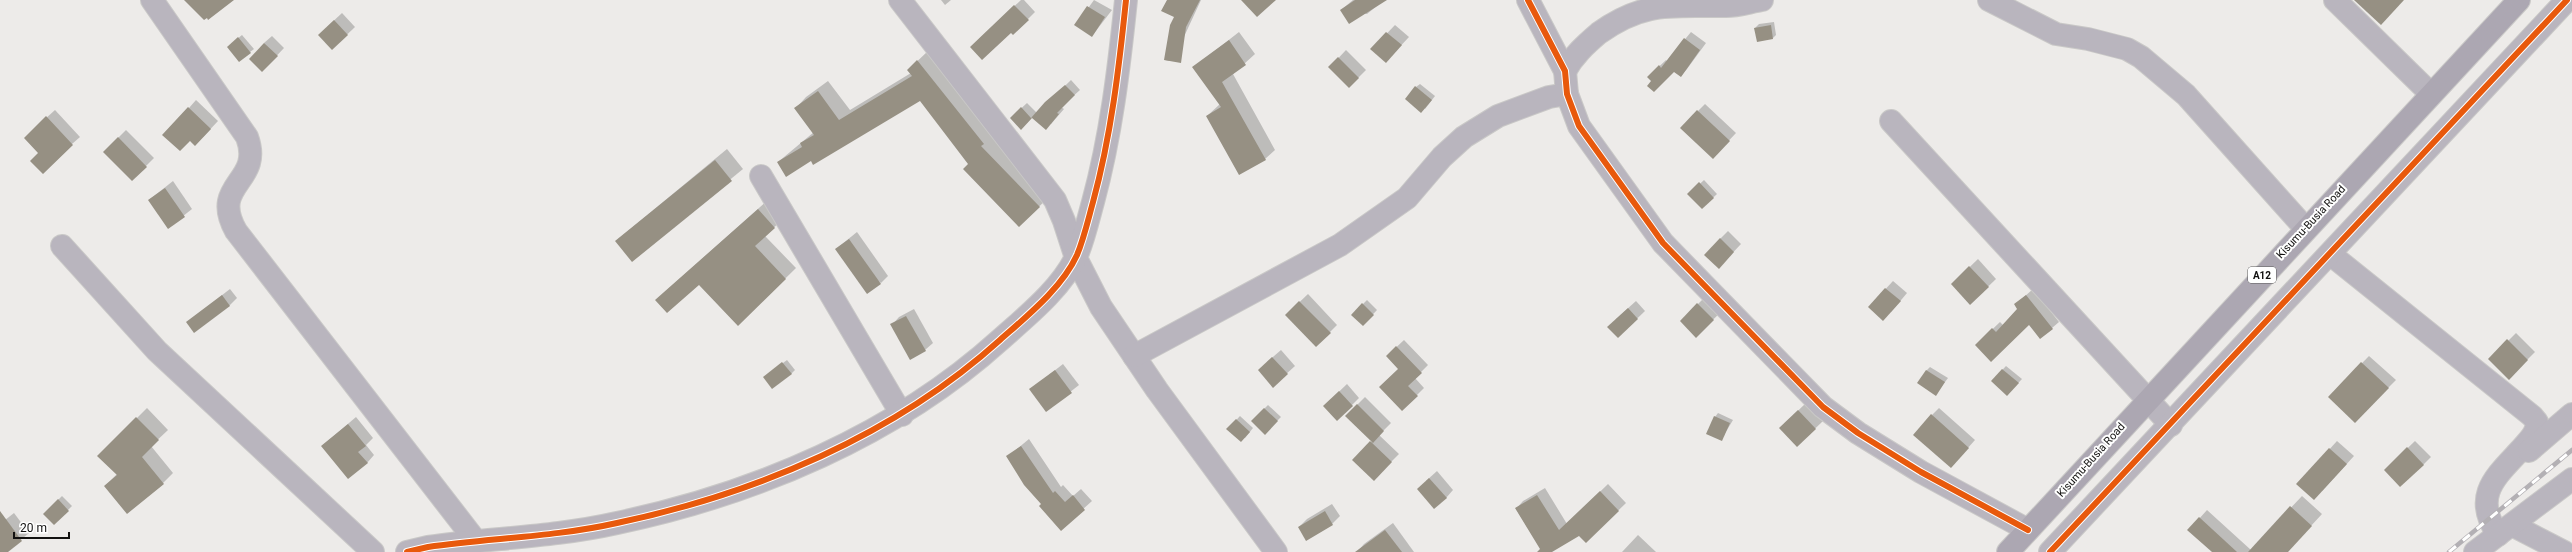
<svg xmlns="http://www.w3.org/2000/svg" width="2572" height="552" viewBox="0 0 2572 552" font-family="Roboto,sans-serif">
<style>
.shadow{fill:#0003}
.building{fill:#969083}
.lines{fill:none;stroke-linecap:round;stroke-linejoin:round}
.minor-casing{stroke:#c9c8c7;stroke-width:24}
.highway-casing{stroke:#c9c8c7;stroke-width:24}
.minor{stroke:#b9b5be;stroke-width:22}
.highway{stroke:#aca7b2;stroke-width:22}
.rail-casing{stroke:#b3b0b4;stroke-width:4.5}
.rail{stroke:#fff;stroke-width:3;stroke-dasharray:9;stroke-linecap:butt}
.cycleway-casing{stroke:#fff;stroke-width:8}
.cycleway{stroke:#e8590c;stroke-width:6}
.labels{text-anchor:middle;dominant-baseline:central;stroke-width:4;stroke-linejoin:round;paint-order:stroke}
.shield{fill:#fff;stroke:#595858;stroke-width:1}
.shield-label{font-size:10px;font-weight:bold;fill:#121110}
.street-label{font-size:11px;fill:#121110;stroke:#fff}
</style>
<rect width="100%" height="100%" fill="#edebe9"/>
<g class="shadow">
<path d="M941 0H951L945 5Z"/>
<path d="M1021 0H1024L1035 12 1013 34 1011 31 979 39Z"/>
<path d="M1094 0 1112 10 1092 36 1076 25Z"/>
<path d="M1167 0H1201L1176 54 1169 61 1165 60 1171 26 1176 17Z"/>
<path d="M1353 0H1384L1367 14 1341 10Z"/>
<path d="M342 13 355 27 332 49 327 27Z"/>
<path d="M1774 22 1776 35 1773 38 1755 28 1759 24Z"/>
<path d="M1395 25 1409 37 1393 54 1372 49Z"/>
<path d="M1239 32 1255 54 1233 74 1275 150 1265 159 1207 116 1220 104 1194 67Z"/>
<path d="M1691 32 1706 43 1687 69 1681 76 1674 71 1652 81 1648 77 1666 60 1667 61Z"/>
<path d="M242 35 254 49 250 52 231 44Z"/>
<path d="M272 36 284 48 270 63 264 43Z"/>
<path d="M1346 50 1366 70 1349 87 1330 67Z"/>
<path d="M928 51 993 133 991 135 1050 196 1019 226 920 99 811 160 778 162 814 132 796 108 806 97 828 81 850 110 911 73 908 70Z"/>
<path d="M1071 80 1080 90 1061 107 1064 109 1051 124 1032 117 1027 123 1011 118 1027 103 1037 113Z"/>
<path d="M1420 84 1435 96 1425 109 1416 87Z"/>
<path d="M196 100 218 121 203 137 190 140 189 108Z"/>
<path d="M1705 104 1736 133 1720 150 1698 111Z"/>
<path d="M55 110 80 137 72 144 39 153 33 130Z"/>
<path d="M126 130 154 158 132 180 104 152Z"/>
<path d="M727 149 743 169 632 260 616 241Z"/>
<path d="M1704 180 1717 194 1702 208 1689 194Z"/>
<path d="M173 181 192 209 168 228 149 200Z"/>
<path d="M769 199 785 217 765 236 796 268 738 325 699 284 667 290Z"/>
<path d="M1728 231 1741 244 1726 260 1720 239Z"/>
<path d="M857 232 888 276 881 283 836 249Z"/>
<path d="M1978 259 1996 279 1970 304 1952 284Z"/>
<path d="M1893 281 1907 293 1891 312 1869 307Z"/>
<path d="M230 289 237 298 229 306 187 322Z"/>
<path d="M2033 289 2059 322 2052 328 2029 323 1976 345 2000 322 2003 325 2018 309 2015 305Z"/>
<path d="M1308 294 1337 325 1316 346 1286 315Z"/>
<path d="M1706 296 1721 312 1696 336 1681 321Z"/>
<path d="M1367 300 1377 310 1363 325 1352 315Z"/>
<path d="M1636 301 1645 311 1618 337 1616 319Z"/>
<path d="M914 309 933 343 925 350 892 325 899 317Z"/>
<path d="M2516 333 2535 352 2509 378 2490 359Z"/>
<path d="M1404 340 1428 365 1415 378 1424 388 1402 410 1399 369 1387 356Z"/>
<path d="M1281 350 1295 366 1273 386 1267 362Z"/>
<path d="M2369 356 2396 380 2355 421 2329 397Z"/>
<path d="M787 360 795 370 791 374 767 375Z"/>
<path d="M1063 364 1079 385 1046 411 1031 389Z"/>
<path d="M2006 366 2022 379 2007 395 1992 381Z"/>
<path d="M1930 367 1948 378 1936 394 1926 371Z"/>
<path d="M1347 384 1359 398 1337 420 1324 406Z"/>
<path d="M1365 397 1391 423 1379 435 1399 454 1381 472 1353 460 1372 441 1346 416Z"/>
<path d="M1806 403 1823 421 1797 446 1780 428Z"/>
<path d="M1268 405 1281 417 1265 433 1252 421Z"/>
<path d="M147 408 168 430 151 446 173 473 163 483 105 486 117 474 99 456Z"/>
<path d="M1939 408 1975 440 1958 459 1932 415Z"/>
<path d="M1718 413 1733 420 1721 440 1715 417Z"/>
<path d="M1240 416 1253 428 1245 438 1228 429Z"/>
<path d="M356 417 373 438 366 445 374 455 367 463 322 446Z"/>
<path d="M1029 439 1061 487 1063 485 1073 496 1081 489 1092 501 1061 529 1007 457Z"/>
<path d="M2337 441 2354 456 2322 491 2298 484Z"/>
<path d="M2415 441 2431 457 2423 465 2385 470Z"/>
<path d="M1437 471 1453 490 1446 498 1426 481Z"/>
<path d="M1608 484 1626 503 1586 542 1579 534 1550 552H1538L1541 549 1516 509 1523 501 1545 488 1567 524Z"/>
<path d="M62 496 72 506 54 524 44 514Z"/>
<path d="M2302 496 2322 514 2287 552H2213L2189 530 2207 510 2251 550Z"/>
<path d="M1332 504 1340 516 1332 524 1299 527 1307 519Z"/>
<path d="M14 513 29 533 6 552H1L0 524Z"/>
<path d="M1393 523 1414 552H1357L1364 544Z"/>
<path d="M1638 535 1656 552H1622Z"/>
</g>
<g class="building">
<path d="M184 0H234L208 20 207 18 204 20Z"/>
<path d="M1167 0H1200L1186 27 1181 63 1164 60 1170 25 1174 17 1161 11Z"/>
<path d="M1241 0H1276L1257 17Z"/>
<path d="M1355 0H1387L1349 24 1340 10Z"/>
<path d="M2354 0H2404L2381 25Z"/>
<path d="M1014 5 1029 20 1013 35 1011 33 982 60 970 47Z"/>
<path d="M1087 6 1105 17 1092 37 1074 25Z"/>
<path d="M334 20 348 35 332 50 318 35Z"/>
<path d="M1771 25 1773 39 1757 42 1754 28Z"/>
<path d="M1386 32 1402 45 1386 63 1370 49Z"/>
<path d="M238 37 251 53 239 62 227 47Z"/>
<path d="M1684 38 1700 50 1681 77 1674 72 1654 92 1647 86 1651 81 1647 77 1659 65 1661 68Z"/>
<path d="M1229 40 1246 65 1222 82 1266 160 1239 175 1206 116 1221 107 1192 67Z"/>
<path d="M264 43 278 56 262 72 249 59Z"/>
<path d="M1338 57 1359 78 1349 88 1328 67Z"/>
<path d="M917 60 984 144 981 146 1040 207 1019 227 963 169 968 164 920 101 813 165 811 161 786 177 777 162 802 147 800 143 814 135 794 108 818 91 839 120 912 76 907 70Z"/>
<path d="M1065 85 1075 95 1057 113 1059 114 1046 130 1032 118 1021 130 1010 118 1021 107 1031 118 1045 102Z"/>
<path d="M1415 86 1432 100 1421 113 1405 99Z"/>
<path d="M188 107 211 129 195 146 190 141 180 151 162 135Z"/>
<path d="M1697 110 1730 141 1713 159 1680 128Z"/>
<path d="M46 116 73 145 43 174 30 161 38 153 24 138Z"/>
<path d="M118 137 147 167 132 181 103 152Z"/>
<path d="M715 160 732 181 632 262 615 241Z"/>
<path d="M1699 182 1714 198 1702 209 1687 194Z"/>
<path d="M165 188 185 217 168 229 148 200Z"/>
<path d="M758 209 775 228 755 246 786 279 738 326 699 285 667 313 655 300Z"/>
<path d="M1720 238 1734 252 1719 269 1704 255Z"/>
<path d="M849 239 881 284 867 294 835 249Z"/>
<path d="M1969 266 1989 287 1970 305 1951 284Z"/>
<path d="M1885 288 1901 301 1883 321 1868 307Z"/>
<path d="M222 295 230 306 194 333 186 322Z"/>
<path d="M2026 295 2053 329 2040 339 2029 325 1991 362 1975 345 1992 328 1996 332 2017 309 2014 304Z"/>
<path d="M1299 301 1331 333 1316 347 1285 315Z"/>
<path d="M1362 303 1374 315 1363 326 1351 315Z"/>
<path d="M1697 303 1714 320 1696 338 1680 321Z"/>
<path d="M1628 308 1638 319 1618 338 1607 327Z"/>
<path d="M906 316 926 351 910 360 890 324Z"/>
<path d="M2507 339 2528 360 2509 380 2488 359Z"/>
<path d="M1396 346 1422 373 1408 386 1418 396 1402 411 1379 387 1398 369 1386 356Z"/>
<path d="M1272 357 1288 374 1273 388 1258 370Z"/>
<path d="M782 362 792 374 772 389 763 377Z"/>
<path d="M2361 362 2389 388 2355 423 2328 397Z"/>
<path d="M2002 369 2019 383 2007 396 1991 381Z"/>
<path d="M1055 370 1072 393 1046 412 1029 389Z"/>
<path d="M1926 370 1945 382 1936 396 1917 383Z"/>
<path d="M1339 391 1353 406 1337 421 1323 406Z"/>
<path d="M1357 404 1384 431 1373 443 1345 416Z"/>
<path d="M1264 408 1278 421 1265 435 1251 421Z"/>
<path d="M1798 410 1816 429 1797 447 1779 428Z"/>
<path d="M1931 414 1969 448 1951 468 1913 435Z"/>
<path d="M1714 416 1730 423 1722 441 1706 434Z"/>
<path d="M136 417 159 440 142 457 164 484 127 514 104 486 117 475 97 456Z"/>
<path d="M1236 419 1250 432 1241 442 1226 429Z"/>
<path d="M348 424 366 446 358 452 368 463 348 479 321 446Z"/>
<path d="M1370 441 1392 462 1374 481 1352 460Z"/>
<path d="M1021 446 1053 493 1055 491 1065 502 1073 495 1085 510 1061 531 1039 506 1041 504 1024 485 1006 456Z"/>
<path d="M2407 447 2424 465 2400 487 2384 470Z"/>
<path d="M2329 448 2347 464 2314 500 2296 484Z"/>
<path d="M1429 478 1447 498 1434 509 1417 489Z"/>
<path d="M1600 491 1619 511 1586 543 1579 536 1552 552H1537L1540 549 1515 508 1537 495 1559 530Z"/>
<path d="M58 499 69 511 54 525 43 514Z"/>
<path d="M2290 506 2312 526 2288 552H2248Z"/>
<path d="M0 511 22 541 8 552H0Z"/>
<path d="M1325 511 1333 525 1306 541 1298 527Z"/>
<path d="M2199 517 2237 552H2212L2187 530Z"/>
<path d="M1385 530 1402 552H1355Z"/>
</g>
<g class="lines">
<defs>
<g id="minor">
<path d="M152 0 247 137C264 183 209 183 236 231L475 540"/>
<path d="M900 0 1055 200 1064 221 1076 258 1101 307 1157 390 1276 552"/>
<path d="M1528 0 1565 71 1567 94 1579 126 1663 243 1823 407 1858 433 1921 472 2028 530"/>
<path d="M1989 0 2056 34 2088 39 2127 49 2141 57 2186 95 2306 229"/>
<path d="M2335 0 2431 94"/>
<path d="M1565 71C1574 55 1585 45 1599 33 1645 0 1672 7 1726 6 1738 6 1750 2 1762 0"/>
<path d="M1891 121 2171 425"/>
<path d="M761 176 902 415"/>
<path d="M62 246 157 351 373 552"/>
<path d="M2330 254 2532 416 2537 422C2537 432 2531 438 2524 446 2497 476 2471 494 2498 535"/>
<path d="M1134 356 1340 245 1407 198 1442 157 1464 137 1498 116 1549 97 1567 94"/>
<path d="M2529 451 2572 414"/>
<path d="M2512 525 2564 552"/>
<path d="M407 552 428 547C491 538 555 537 617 523 755 494 895 435 1000 340 1027 316 1062 288 1077 255 1084 238 1088 220 1093 202 1111 136 1119 68 1126 0"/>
<path d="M2050 552 2567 0"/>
<path d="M2475 552 2572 479"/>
</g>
<path id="highway" d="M2008 552 2519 0"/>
</defs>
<use href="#minor" class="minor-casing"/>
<use href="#highway" class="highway-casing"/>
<use href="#minor" class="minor"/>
<use href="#highway" class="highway"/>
<defs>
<path id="rail" d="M2449 552 2572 450"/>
</defs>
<use href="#rail" class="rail-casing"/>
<use href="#rail" class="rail"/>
<defs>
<g id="cycleway">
<path d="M1528 0 1565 71 1567 94 1579 126 1663 243 1823 407 1858 433 1921 472 2028 530"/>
<path d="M407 552 428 547C491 538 555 537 617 523 755 494 895 435 1000 340 1027 316 1062 288 1077 255 1084 238 1088 220 1093 202 1111 136 1119 68 1126 0"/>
<path d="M2050 552 2567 0"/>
</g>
</defs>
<use href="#cycleway" class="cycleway-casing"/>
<use href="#cycleway" class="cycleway"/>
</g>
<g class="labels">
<rect class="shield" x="2248" y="267" width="28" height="16" rx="3"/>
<g class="shield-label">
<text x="2262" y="275">A12</text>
</g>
<g class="street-label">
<text transform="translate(2311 222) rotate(-47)">Kisumu-Busia Road</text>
<text transform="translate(2091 460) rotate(-48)">Kisumu-Busia Road</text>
</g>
</g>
<path d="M14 532v6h55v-6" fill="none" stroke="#121110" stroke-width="2"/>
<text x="20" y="532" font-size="12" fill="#121110" stroke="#ffffff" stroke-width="3" paint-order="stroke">20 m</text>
</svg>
